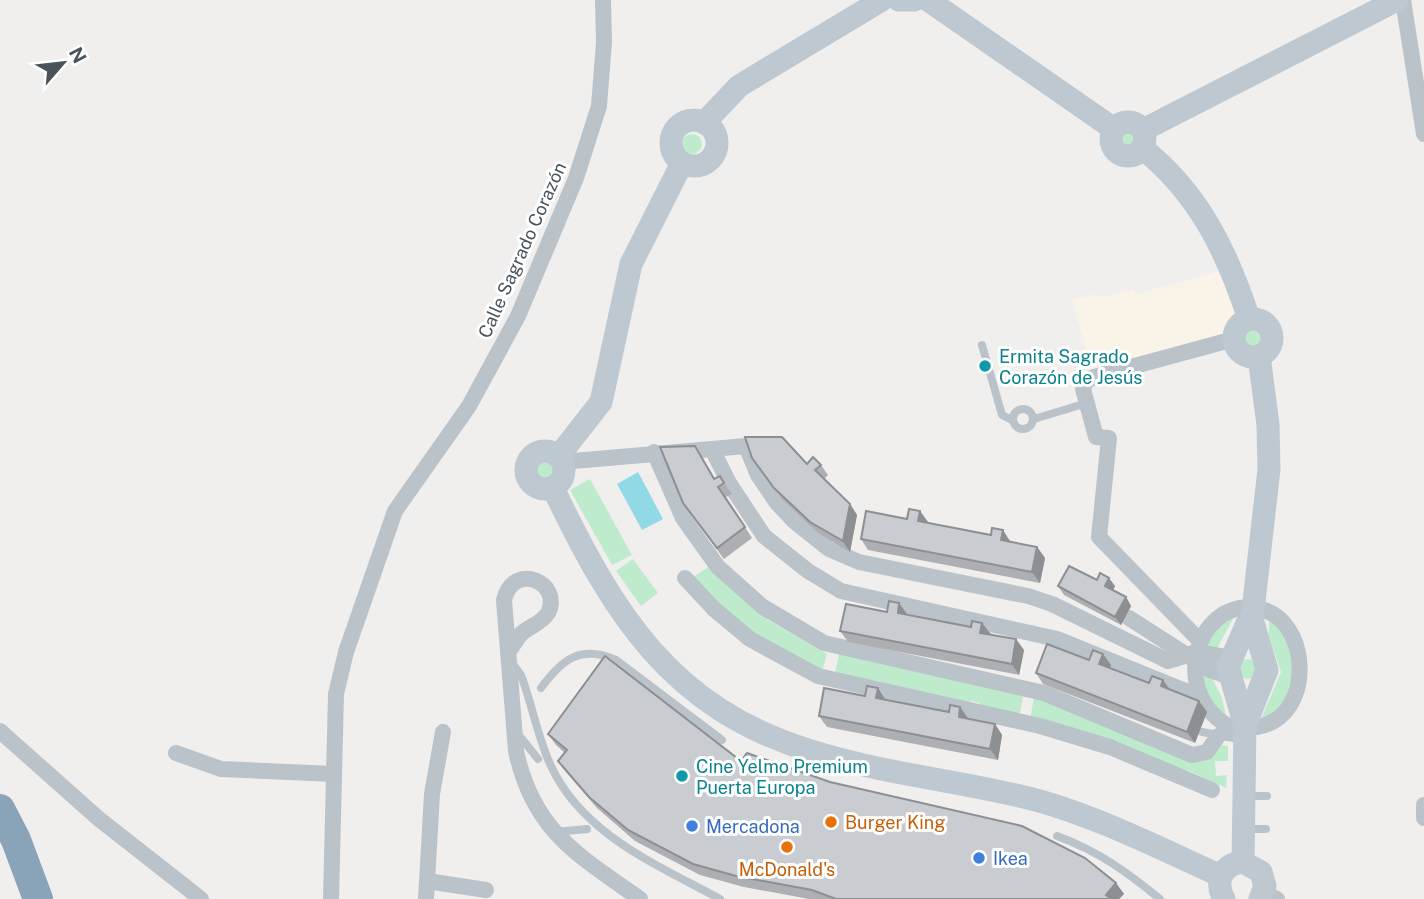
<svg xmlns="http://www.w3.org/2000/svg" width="1424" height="899" viewBox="0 0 1424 899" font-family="'Public Sans',sans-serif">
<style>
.commercial{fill:#faf4e8}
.green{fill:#bfebcd}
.water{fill:#90d9e5}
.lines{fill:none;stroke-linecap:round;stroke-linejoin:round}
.lane{stroke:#bbc3ca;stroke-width:8}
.street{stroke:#bbc3ca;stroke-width:16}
.secondary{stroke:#bdc8d1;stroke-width:23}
.highway{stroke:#89a4b9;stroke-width:30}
.wall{fill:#adafb3}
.shaded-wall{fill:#8d8f92}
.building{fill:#c9ccd0;stroke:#8d8f92;stroke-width:2}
.culture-dot{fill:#0f9aa8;stroke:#fff;stroke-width:2.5}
.food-dot{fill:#e8710a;stroke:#fff;stroke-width:2.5}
.shop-dot{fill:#3f7fe0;stroke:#fff;stroke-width:2.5}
.labels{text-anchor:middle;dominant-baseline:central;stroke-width:6;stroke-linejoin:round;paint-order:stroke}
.street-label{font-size:18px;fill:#48535a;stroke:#fff}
.culture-label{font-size:18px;fill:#0d838f;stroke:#fff;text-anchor:start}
.food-label{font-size:18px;fill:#c56008;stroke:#fff;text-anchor:start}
.shop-label{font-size:18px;fill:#366cbe;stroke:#fff;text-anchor:start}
</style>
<rect width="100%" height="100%" fill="#f1eeee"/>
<path class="commercial" d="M1231 268 1240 324 1234 333 1094 377 1072 300 1091 295 1103 297 1134 289 1136 294Z"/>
<g class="green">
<circle cx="1128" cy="138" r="11"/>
<circle cx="692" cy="144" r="10"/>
<circle cx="1253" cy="338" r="11"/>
<circle cx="544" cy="471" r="10"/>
<path d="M590 479 632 555 612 565 570 490Z"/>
<path d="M633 559 658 593 641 606 616 571Z"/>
<path d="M708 567 768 620 827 654 822 672 753 639 692 578Z"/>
<path d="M1234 617 1214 654 1209 672 1222 698 1227 721 1210 707 1198 657 1218 627Z"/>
<path d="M1269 618 1287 636 1295 684 1272 719 1262 717 1281 672 1269 636Z"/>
<path d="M839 654 1024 693 1019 717 979 708 980 703 970 701 969 706 883 687 884 683 877 681 834 677Z"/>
<circle cx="1248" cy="669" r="10"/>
<path d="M1034 696 1186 759 1215 753 1222 745 1228 746V761H1215L1216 776 1227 775 1226 788 1187 770 1185 774 1030 721Z"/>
</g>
<path class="water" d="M638 472 663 519 642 530 617 484Z"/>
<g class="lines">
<g class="lane">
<path d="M982 345 1002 415 1012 420"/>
<circle cx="1023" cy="419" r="10"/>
<path d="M1034 419 1087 403"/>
<path d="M513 664 521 675C532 704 538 739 551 766 583 835 658 865 720 899"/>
<path d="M541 688C563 658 581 645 616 660L722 740"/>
<path d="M1202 732 1244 740"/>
<path d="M518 734 538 759"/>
<path d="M1246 796H1267"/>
<path d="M1245 829H1266"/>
<path d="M555 832 587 829"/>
<path d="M1057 836C1098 851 1127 872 1160 899"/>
</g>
<g class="street">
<path d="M1403 0 1424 134"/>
<path d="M712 449 746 446 758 475 777 503 794 521 829 549 859 562 1028 596 1052 604 1168 661 1197 652 1231 658"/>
<path d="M654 452 683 518 718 567 763 607 824 643 1044 693 1192 755 1207 752 1218 736"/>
<path d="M562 462 712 449 729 483 764 536 808 571 841 591 1057 639 1200 697"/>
<path d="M685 578 714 609 750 639 818 676 1040 726 1110 747 1212 790"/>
<path d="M1129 618 1210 670 1230 677"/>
<path d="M1200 641 1099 537 1109 438 1096 437 1083 389 1086 381 1094 377 1234 339"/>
<path d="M509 651C513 646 517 638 522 633 530 626 542 623 548 613 563 582 513 561 504 600L516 751C533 831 578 855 640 899"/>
<path d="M1241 721 1232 728C1168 696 1195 599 1256 608 1312 616 1316 718 1257 727L1250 720"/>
<path d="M0 731 99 819 201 899"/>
<path d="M176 753 221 769 334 774"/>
<path d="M1424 805V818"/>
<path d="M427 881 486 890"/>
<path d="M1263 893 1277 899"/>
<path d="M331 899 336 694 346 652 395 511 469 406 518 316 576 178 599 106 604 42 603 0"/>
<path d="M426 899 432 794 443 732"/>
</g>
<g class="secondary">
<path d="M899 0H914"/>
<path d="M928 0 1114 129"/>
<circle cx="694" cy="143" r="23"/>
<circle cx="1128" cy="139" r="17"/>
<path d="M704 123 739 86 882 0"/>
<path d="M1143 130 1397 0"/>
<path d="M1142 148C1199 193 1227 252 1249 319"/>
<circle cx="1253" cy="338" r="19"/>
<circle cx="545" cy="470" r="19"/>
<path d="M558 457 601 402 631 264 682 163"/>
<path d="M553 488C613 613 670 708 811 751 881 773 953 780 1024 797 1088 812 1161 849 1221 876"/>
<path d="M1245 726 1267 670 1252 619 1269 469 1268 425 1259 356"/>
<path d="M1243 862 1245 726 1228 667 1248 621 1252 619"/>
<path d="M1224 899C1214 881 1223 864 1243 862L1261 872 1265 886 1260 899"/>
</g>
<path class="highway" d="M0 809 16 840 38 899"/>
</g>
<g class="wall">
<path d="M695 446 715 479 720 476 727 487 732 494 726 497 752 538 724 559 683 503Z"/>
<path d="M752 458 821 465 828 475 824 479 850 504 857 515 850 552 818 533 782 499Z"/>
<path d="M920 511 928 523 1037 547 1045 558 1040 583 868 550 861 539 907 519Z"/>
<path d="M1097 580 1115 586 1113 590 1126 597 1131 606 1121 625 1064 595 1058 586Z"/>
<path d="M899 603 907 615 990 633 1024 650 1019 675 848 642 840 631 887 612Z"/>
<path d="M1111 665 1109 668 1149 683 1163 680 1170 690 1199 701 1207 712 1195 743 1043 684 1036 673Z"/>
<path d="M865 696 885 699V700L968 719 995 724 1002 735 998 760 827 727 819 716Z"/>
<path d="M548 734 741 761 1116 883 1124 894 1119 899H809L744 887 700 875 635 841 597 808 566 772 558 761 565 753 556 745Z"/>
</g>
<g class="shaded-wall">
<path d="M850 504 857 515 850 552 843 541Z"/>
<path d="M920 511 928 522 926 532 918 521Z"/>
<path d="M1003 530 1010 541 1009 551 1001 540Z"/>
<path d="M1037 547 1045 558 1040 583 1032 572Z"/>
<path d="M1109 578 1115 586 1111 594 1105 586Z"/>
<path d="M1126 597 1131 606 1121 625 1115 617Z"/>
<path d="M899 603 907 614 905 624 898 613Z"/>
<path d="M982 623 990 633 988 643 980 633Z"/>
<path d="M1016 639 1024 650 1019 675 1012 664Z"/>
<path d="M1103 654 1111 665 1107 675 1099 664Z"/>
<path d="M1163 680 1171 691 1161 686Z"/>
<path d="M878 688 885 699 884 709 876 698Z"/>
<path d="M1199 701 1207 712 1195 743 1187 732Z"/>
<path d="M960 707 968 718 966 728 959 717Z"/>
<path d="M995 724 1002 735 998 760 990 749Z"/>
<path d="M1116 883 1124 894 1119 899H1109L1106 895Z"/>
</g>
<g class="building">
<path d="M745 437H782L807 464 813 457 821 465 815 470 850 504 843 541 810 522 774 488 752 458Z"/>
<path d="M695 446 714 479 720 476 724 483 718 487 745 527 717 548 683 503 660 447Z"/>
<path d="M909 509 920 511 918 521 991 535 992 528 1003 530 1001 540 1037 547 1032 572 861 539 866 511 907 519Z"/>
<path d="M1069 566 1097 580 1100 573 1109 578 1105 586 1126 597 1115 617 1058 586Z"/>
<path d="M889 601 899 603 898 613 971 627 972 621 982 623 980 633 1016 639 1012 664 840 631 846 604 887 612Z"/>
<path d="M1047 644 1089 660 1093 650 1103 654 1099 664 1149 683 1152 676 1163 680 1161 686 1199 701 1187 732 1036 673Z"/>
<path d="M605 656 741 761 747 753 830 782 1022 826 1085 858 1116 883 1106 895 1112 899H836L812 890 736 876 693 864 628 830 589 797 558 761 567 750 548 734Z"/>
<path d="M867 686 878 688 876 698 949 712 950 705 960 707 959 717 995 724 990 749 819 716 824 688 865 696Z"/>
</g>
<g class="culture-dot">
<circle cx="985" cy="366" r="7"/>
<circle cx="682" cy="776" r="7"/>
</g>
<g class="food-dot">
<circle cx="831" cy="822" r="7"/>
<circle cx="787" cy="847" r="7"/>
</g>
<g class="shop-dot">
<circle cx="692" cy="826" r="7"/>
<circle cx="979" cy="858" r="7"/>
</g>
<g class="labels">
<g class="street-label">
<text transform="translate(522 250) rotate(-66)">Calle Sagrado Corazón</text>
</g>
<g class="culture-label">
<text x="999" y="356">Ermita Sagrado<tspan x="999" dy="21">Corazón de Jesús</tspan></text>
<text x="696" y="766">Cine Yelmo Premium<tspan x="696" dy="21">Puerta Europa</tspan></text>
</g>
<g class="food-label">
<text x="845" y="822">Burger King</text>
<text x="787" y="869" text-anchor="middle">McDonald's</text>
</g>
<g class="shop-label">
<text x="706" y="826">Mercadona</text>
<text x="993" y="858">Ikea</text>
</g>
</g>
<g transform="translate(63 63) rotate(62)" stroke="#ffffff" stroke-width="5" paint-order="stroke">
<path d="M0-5L12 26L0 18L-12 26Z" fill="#48535a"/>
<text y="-10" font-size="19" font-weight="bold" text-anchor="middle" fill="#48535a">N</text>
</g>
</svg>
